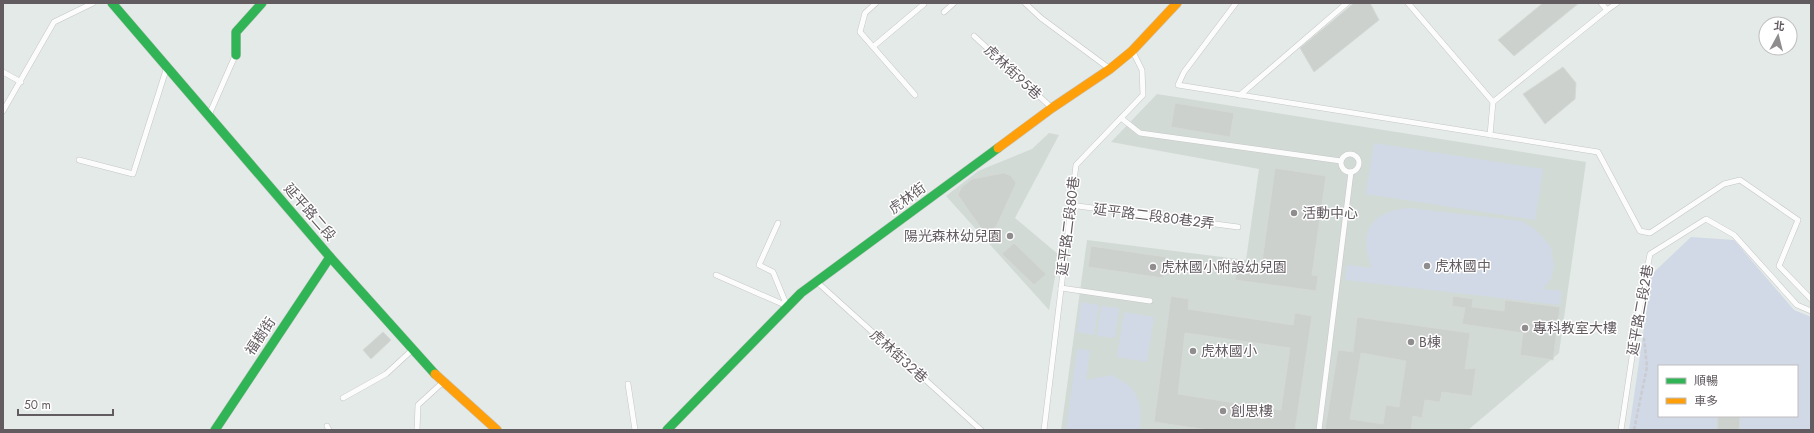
<svg xmlns="http://www.w3.org/2000/svg" width="1814" height="433" viewBox="0 0 1814 433" font-family="Jost,'Noto Sans TC',sans-serif">
<style>
.education{fill:#d2dad6}
.green{fill:#d0d9e5;fill-rule:evenodd}
.building{fill:#cdd1ce;stroke:#d4d9d6;fill-rule:evenodd}
.lines{fill:none;stroke-linecap:round;stroke-linejoin:round}
.lane-casing{stroke:#c5c6c6;stroke-width:6}
.fast-casing{stroke:#c6c7c6;stroke-width:10}
.slow-casing{stroke:#c6c7c6;stroke-width:10}
.path{stroke:#cbcbd0;stroke-width:2.5;stroke-dasharray:4 2;stroke-linecap:butt}
.lane{stroke:#fbfcfb;stroke-width:5}
.fast{stroke:#30b455;stroke-width:9}
.slow{stroke:#ff9f0a;stroke-width:9}
.poi-dot{fill:#908d8f;stroke:#fff;stroke-width:1.5}
.labels{text-anchor:middle;dominant-baseline:central;stroke-width:3;stroke-linejoin:round;paint-order:stroke}
.street-label{font-size:14px;fill:#625b60;stroke:#fff}
.poi-label{font-size:14px;fill:#625b60;stroke:#fff;text-anchor:start}
</style>
<rect width="100%" height="100%" fill="#e4eae7"/>
<g class="education">
<path d="M1157 94 1586 162 1559 353 1468 430H1061L1087 240 1246 260 1259 169 1111 142Z"/>
<path d="M1049 133 1059 135 1015 218 1059 255 1049 310 946 196 978 171 1032 149Z"/>
</g>
<g class="green">
<path d="M1374 143 1543 169 1535 220 1366 194Z"/>
<path d="M1410 208 1521 221 1535 229 1551 247 1554 266 1551 279 1543 289 1562 291 1560 305 1345 280 1347 265 1372 268C1357 231 1372 211 1410 208Z"/>
<path d="M1691 237 1734 240 1794 310 1811 317V430H1629L1652 274ZM1659 366H1797V416H1659Z"/>
<path d="M1081 302 1099 305 1094 335 1077 332Z"/>
<path d="M1101 306 1119 308 1115 338 1097 336Z"/>
<path d="M1124 312 1154 317 1147 362 1117 357Z"/>
<path d="M1077 349 1090 350 1086 380 1111 375C1116 378 1123 381 1128 385 1141 395 1142 415 1140 430H1066Z"/>
</g>
<g class="building">
<path d="M1354 3H1370L1379 20 1314 72 1300 48Z"/>
<path d="M1543 3H1579L1514 56 1498 40Z"/>
<path d="M1563 67 1576 83 1575 99 1545 124 1523 94Z"/>
<path d="M1175 103 1234 113 1230 137 1171 127Z"/>
<path d="M1275 168 1326 176 1312 275 1318 276 1316 291 1235 280 1237 265 1261 269Z"/>
<path d="M1004 173 1011 176 1016 183 996 227 988 231 981 228 958 195 961 188 972 179Z"/>
<path d="M1014 243 1046 274 1034 285 1002 254Z"/>
<path d="M1091 246 1166 257 1163 278 1088 267Z"/>
<path d="M1171 296 1189 299 1188 309 1293 325 1295 313 1312 316 1295 430H1209L1154 422ZM1185 333 1290 348 1281 410 1178 394Z"/>
<path d="M1453 296 1473 299 1472 307 1504 311 1505 300 1560 307 1553 360 1520 355 1523 333 1462 324 1465 308 1452 306Z"/>
<path d="M1357 317 1470 333 1465 369 1476 368 1472 396 1442 392 1440 402 1425 400 1422 418 1413 416 1411 430H1325L1338 350 1353 352ZM1361 353 1406 361 1399 407 1386 405 1383 424 1350 419Z"/>
<path d="M383 332 391 340 371 359 363 350Z"/>
<path d="M1718 416H1740L1739 430H1717Z"/>
</g>
<g class="lines">
<defs>
<g id="lane">
<path d="M876 3 865 13 860 32 915 95"/>
<path d="M1025 3 1041 18 1110 69"/>
<path d="M1236 3 1184 72 1178 85 1598 152 1640 231 1650 233 1724 184 1740 180 1798 220 1779 266 1811 299"/>
<path d="M1408 3 1493 102"/>
<path d="M1607 10 1617 3"/>
<path d="M944 12 954 3"/>
<path d="M974 36 1052 108"/>
<path d="M874 46 924 4"/>
<path d="M3 72 21 82"/>
<path d="M1240 95 1347 3"/>
<path d="M3 111 54 22 93 3"/>
<path d="M209 115 235 56"/>
<path d="M1121 118 1140 133 1341 161"/>
<path d="M1490 135 1493 102 1607 10 1601 3"/>
<circle cx="1350" cy="163" r="9"/>
<path d="M79 160 133 174 166 70"/>
<path d="M1070 205 1238 227"/>
<path d="M778 223 759 265 773 272 787 306"/>
<path d="M716 275 787 306"/>
<path d="M817 282 981 430"/>
<path d="M1061 288 1150 301"/>
<path d="M628 384 635 430"/>
<path d="M343 398 386 374 411 351"/>
<path d="M327 426 329 430"/>
<path d="M417 430 418 405 442 383"/>
<path d="M1044 430 1076 165 1143 95 1142 70 1133 52"/>
<path d="M1319 430 1351 172"/>
<path d="M1621 430 1638 317 1650 254 1706 219 1734 235 1797 305 1811 311"/>
</g>
<g id="fast">
<path d="M112 3 330 257 435 374"/>
<path d="M236 55V32L262 3"/>
<path d="M215 430 330 257"/>
<path d="M667 430 801 293 998 148"/>
</g>
<g id="slow">
<path d="M998 148 1052 108 1110 69 1132 51 1177 3"/>
<path d="M435 374 497 430"/>
</g>
</defs>
<use href="#lane" class="lane-casing"/>
<use href="#fast" class="fast-casing"/>
<use href="#slow" class="slow-casing"/>
<path class="path" d="M1634 430 1647 367 1644 338"/>
<use href="#lane" class="lane"/>
<use href="#fast" class="fast"/>
<use href="#slow" class="slow"/>
</g>
<g class="poi-dot">
<circle cx="1294" cy="213" r="4"/>
<circle cx="1010" cy="236" r="4"/>
<circle cx="1427" cy="266" r="4"/>
<circle cx="1153" cy="267" r="4"/>
<circle cx="1525" cy="328" r="4"/>
<circle cx="1411" cy="342" r="4"/>
<circle cx="1193" cy="351" r="4"/>
<circle cx="1223" cy="411" r="4"/>
</g>
<g class="labels">
<g class="street-label">
<text transform="translate(1013 72) rotate(43)">虎林街95巷</text>
<text transform="translate(907 198) rotate(-36)">虎林街</text>
<text transform="translate(310 212) rotate(49)">延平路二段</text>
<text transform="translate(1154 216) rotate(7)">延平路二段80巷2弄</text>
<text transform="translate(1068 226) rotate(-83)">延平路二段80巷</text>
<text transform="translate(1640 310) rotate(-80)">延平路二段2巷</text>
<text transform="translate(260 336) rotate(-56)">福樹街</text>
<text transform="translate(899 356) rotate(42)">虎林街32巷</text>
</g>
<g class="poi-label">
<text x="1302" y="213">活動中心</text>
<text x="1002" y="236" text-anchor="end">陽光森林幼兒園</text>
<text x="1435" y="266">虎林國中</text>
<text x="1161" y="267">虎林國小附設幼兒園</text>
<text x="1533" y="328">專科教室大樓</text>
<text x="1419" y="342">B棟</text>
<text x="1201" y="351">虎林國小</text>
<text x="1231" y="411">創思樓</text>
</g>
</g>
<rect width="1814" height="433" fill="none" stroke="#625b60" stroke-width="8"/>
<rect x="1658" y="365" width="140" height="52" fill="#ffffff" stroke="#c0bdbf"/>
<rect x="1666" y="378" width="20" height="6" fill="#30b455" stroke="#c0bdbf"/>
<text x="1694" y="385" font-size="12" fill="#625b60">順暢</text>
<rect x="1666" y="398" width="20" height="6" fill="#ff9f0a" stroke="#c0bdbf"/>
<text x="1694" y="405" font-size="12" fill="#625b60">車多</text>
<g transform="translate(1778 36) rotate(7)"><circle r="19" fill="#ffffff" stroke="#c0bdbf"/>
<path d="M0-3L7 15L0 10L-7 15Z" fill="#908d8f"/>
<text y="-6" font-size="11" font-weight="bold" text-anchor="middle" fill="#625b60">北</text>
</g>
<path d="M18 409v6h95v-6" fill="none" stroke="#625b60" stroke-width="2"/>
<text x="24" y="409" font-size="12" fill="#625b60" stroke="#ffffff" stroke-width="3" paint-order="stroke">50 m</text>
</svg>
